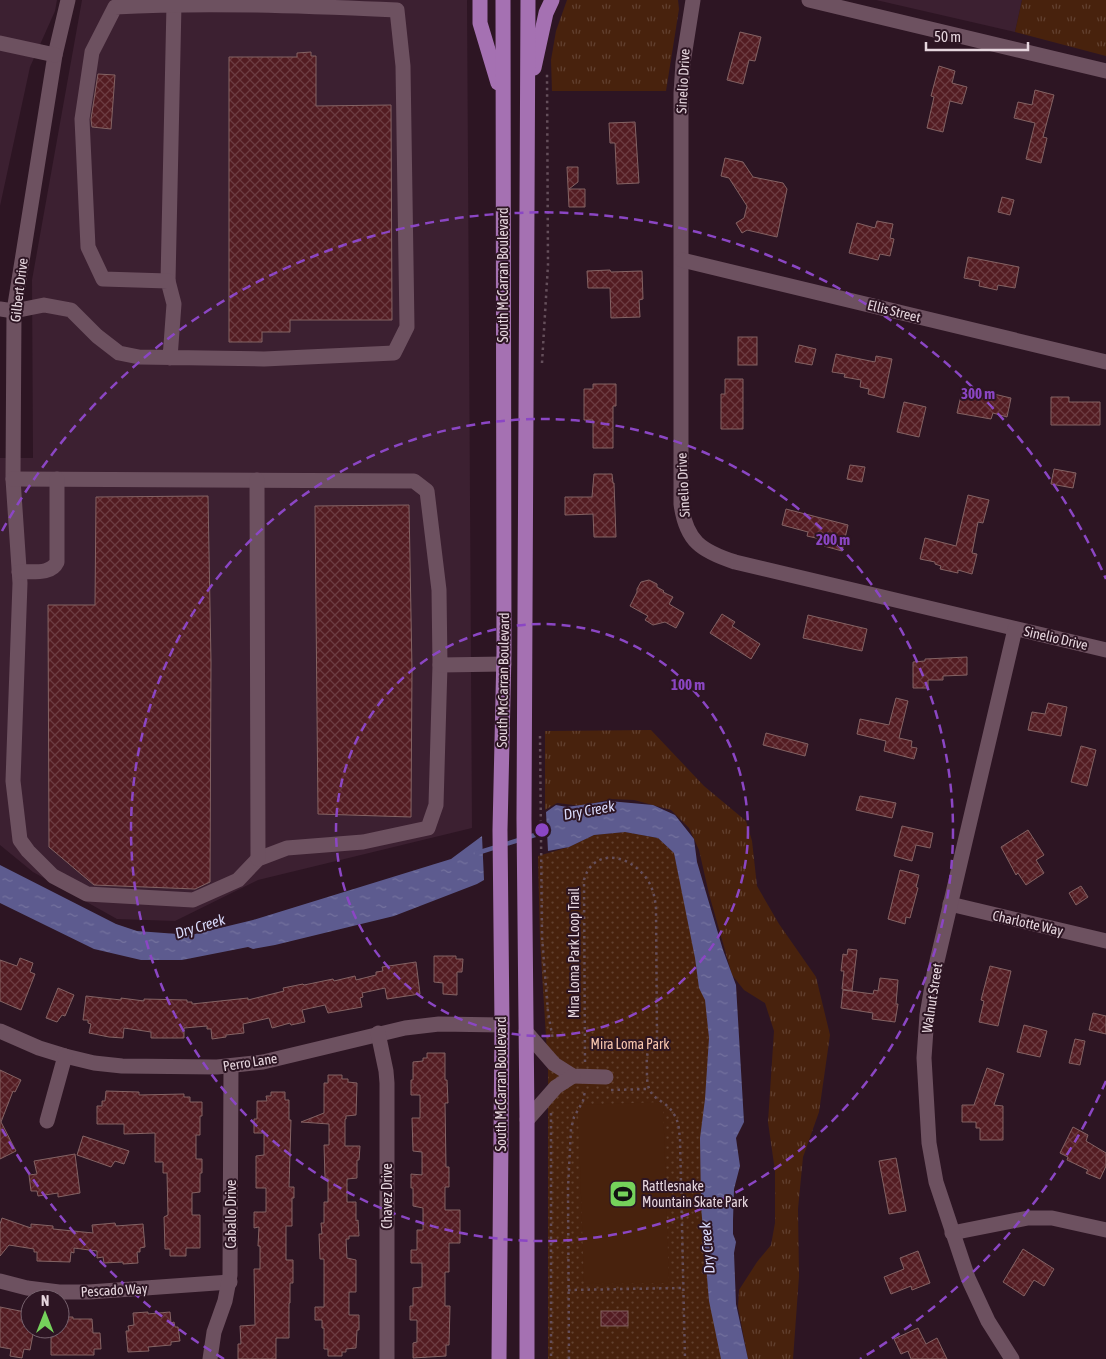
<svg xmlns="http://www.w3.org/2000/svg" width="1106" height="1359" viewBox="0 0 1106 1359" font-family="'Asap Condensed',sans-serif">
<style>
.built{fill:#3c2031}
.grass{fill:url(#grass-tufts)}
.park{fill:url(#park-dots)}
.pitch{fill:#48220d}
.water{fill:url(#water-ripples)}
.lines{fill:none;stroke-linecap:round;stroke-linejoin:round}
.stream{stroke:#5d5b8f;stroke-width:4.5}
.building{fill:url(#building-cross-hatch);stroke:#836263}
.path{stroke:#654f5b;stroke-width:2.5;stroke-dasharray:2.5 4;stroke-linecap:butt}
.minor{stroke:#6d5160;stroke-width:15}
.major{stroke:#a571b2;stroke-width:15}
.ring{fill:none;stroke:#8b46c4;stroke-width:2.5;stroke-dasharray:9 6}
.labels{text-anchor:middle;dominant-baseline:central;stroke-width:4;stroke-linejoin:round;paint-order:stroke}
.street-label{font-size:14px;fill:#e6d6de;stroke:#2d1523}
.park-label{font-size:14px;fill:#f9c6ae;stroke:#2d1523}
.poi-label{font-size:14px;fill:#e6d6de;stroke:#2d1523;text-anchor:start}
.water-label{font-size:15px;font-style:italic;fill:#d9dafb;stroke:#2d1523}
.centre{fill:#8b46c4;stroke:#2d1523;stroke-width:2.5}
.ring-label{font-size:15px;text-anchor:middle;font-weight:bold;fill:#8b46c4;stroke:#2d1523;stroke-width:4;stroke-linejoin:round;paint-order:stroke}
</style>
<defs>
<pattern id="grass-tufts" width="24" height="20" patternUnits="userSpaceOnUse" patternTransform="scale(1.25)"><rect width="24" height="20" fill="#48220d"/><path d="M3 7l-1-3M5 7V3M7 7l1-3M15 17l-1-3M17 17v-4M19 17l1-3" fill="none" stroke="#624130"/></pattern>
<pattern id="park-dots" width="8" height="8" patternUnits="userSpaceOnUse" patternTransform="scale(1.25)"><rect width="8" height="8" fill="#48220d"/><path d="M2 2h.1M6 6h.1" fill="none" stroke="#624130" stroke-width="1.8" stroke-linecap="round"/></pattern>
<pattern id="water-ripples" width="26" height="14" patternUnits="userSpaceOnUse" patternTransform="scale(1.25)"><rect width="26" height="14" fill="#5d5b8f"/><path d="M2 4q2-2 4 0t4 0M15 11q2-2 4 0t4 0" fill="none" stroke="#74729e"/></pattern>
<pattern id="building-cross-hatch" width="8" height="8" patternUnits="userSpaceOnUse" patternTransform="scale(1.25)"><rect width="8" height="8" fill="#531c22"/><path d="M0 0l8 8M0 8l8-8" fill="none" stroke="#6c3c42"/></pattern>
</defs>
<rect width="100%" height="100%" fill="#2d1523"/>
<g class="built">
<path d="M0 0H57L55 11 30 67 0 206Z"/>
<path d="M82 0H467L472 828 258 880 175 921 117 919 33 872 0 845V458H33L32 280Z"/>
<path d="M876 0H1022L1015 32Z"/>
</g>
<g class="grass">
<path d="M567 0H678L679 9 666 91H552L551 60 556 31Z"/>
<path d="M1022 0H1106V56L1015 32Z"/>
<path d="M651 730 704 786 746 821 752 841 757 886 779 924 816 977 830 1035 819 1112 803 1157 798 1209 799 1276 793 1359H748L738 1307 739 1290 757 1262 771 1245 775 1223V1171L768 1122 774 1031 765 1003 744 990 732 975 709 894 699 850 689 828 671 810 634 800 611 799 582 806 557 803 545 810V731Z"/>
</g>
<path class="park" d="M625 832 658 838 674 853 714 1028 722 1359H548V1069L540 940 538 856 569 847 594 835Z"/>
<path class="pitch" d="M663 1102 669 1283 584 1284 578 1105Z"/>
<g class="water">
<path d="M609 801 653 805 675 815 694 839 697 862 723 950 736 985 744 1122 736 1138 740 1166 734 1189 733 1220V1234L736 1242 734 1253 736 1304 748 1359H721L709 1301 701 1206 700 1138 705 1099 709 1038 705 1000 699 988 695 958 674 853 658 838 625 832 594 835 569 847 548 851 546 812 556 805 567 807Z"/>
<path d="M482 836 484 880 477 884 394 916 275 945 253 949 248 947 182 960H141L94 949 0 903V865L116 924 137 931 191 935 253 920 451 859Z"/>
</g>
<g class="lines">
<path class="stream" d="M477 853 551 830"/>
</g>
<g class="building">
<path d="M740 32 761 37 755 61 749 60 743 84 727 80Z"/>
<path d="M311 52V56H316V106L391 105 392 320H290V332H262V342H229V57H297V53Z"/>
<path d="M939 66 955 71 952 83 967 87 962 104 950 101 943 132 927 128 934 97 931 96Z"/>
<path d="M98 74 115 75 111 129 92 127 91 119Z"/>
<path d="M1035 90 1054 95 1043 137 1047 138 1041 163 1026 159 1035 123 1014 118 1018 102 1032 105Z"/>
<path d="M635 122 639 183 617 184 615 143H610L609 123Z"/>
<path d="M725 158 743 162 753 177 783 183 787 189 777 237 747 230 742 233 736 223 744 218 747 206 729 178 721 176Z"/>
<path d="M567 167H578V182L569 189H585V207H569Z"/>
<path d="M1002 197 1014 200 1010 215 998 212Z"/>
<path d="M877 221 893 224 890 238 894 239 890 256 880 254 878 260 849 253 857 223 875 228Z"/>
<path d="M968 257 1019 267 1015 288 998 285 997 290 979 286 980 281 964 278Z"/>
<path d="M610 270 611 272 642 271 643 299 639 300 640 317 611 318 610 288H588L587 271Z"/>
<rect x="738" y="337" width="19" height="28"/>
<path d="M799 345 816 349 812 365 795 362Z"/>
<path d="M836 354 875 362 876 356 892 359 884 398 868 394 869 389 860 387 861 380 844 377 845 374 832 372Z"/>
<path d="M725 379H743V429H721V394H725Z"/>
<path d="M593 384H616V406H613V448H593V420H584V389H593Z"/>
<path d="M963 387 1011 398 1007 417 993 413 991 419 957 413Z"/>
<path d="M1051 397H1069V402H1100V425H1051Z"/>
<path d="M904 402 926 407 919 437 897 432Z"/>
<path d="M850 465 865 467 862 482 847 479Z"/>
<path d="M1054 469 1076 473 1073 488 1051 484Z"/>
<path d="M594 474H612L613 483H614L616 537H594L593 514 565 515V497H592Z"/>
<path d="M968 495 989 500 983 523 978 522 972 553 977 554 972 574 958 570V573L940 569 941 566 935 564V562L920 559 925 538 956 546Z"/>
<path d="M208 496 211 662 210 882 195 889 94 885 49 847 48 605H95L96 497Z"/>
<path d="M409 505 412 670 411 817 318 814 315 506Z"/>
<path d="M786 509 848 525 842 551 824 546 825 540 807 536 808 532 782 525Z"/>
<path d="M649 580 657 584V587L664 591 663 592 673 597 669 604 684 613 676 628 665 622 653 625 645 620 648 616 630 606 637 592V589L641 582Z"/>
<path d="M722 614 735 622 732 626 760 644 751 659 710 633Z"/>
<path d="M808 615 867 629 862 651 803 638Z"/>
<path d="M967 657V675L943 676V680H928V688H913V662L925 661V659Z"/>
<path d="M896 698 908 701 899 738 912 741 911 747 917 748 914 759 884 751 886 741 857 734 860 719 889 725Z"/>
<path d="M1048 703 1067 707 1061 736 1028 730 1032 712 1045 714Z"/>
<path d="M766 733 808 744 805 756 763 745Z"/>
<path d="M1081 746 1096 750 1087 786 1071 782Z"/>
<path d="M860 796 896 803 892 818 856 810Z"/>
<path d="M902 826 933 833 930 848 916 845 912 861 894 856Z"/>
<path d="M1028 830 1044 855 1036 860 1044 873 1026 885 1018 873 1016 875 1001 847Z"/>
<path d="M900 870 919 875 916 887 918 888 910 918 906 917 905 924 888 919Z"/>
<path d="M1081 886 1088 897 1076 905 1069 893Z"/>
<path d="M848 949 857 950 852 991 842 989 844 971H841L843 954 847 955Z"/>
<path d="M434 956H456V959H463L462 972H457V995L443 994V983L434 982Z"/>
<path d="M20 958 33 963 30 972 35 974 21 1010 0 1001V960L17 966Z"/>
<path d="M416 962 420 994 387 999 385 988 362 993 363 997 360 998 362 1007 328 1013 325 1005 302 1010 305 1022 291 1025 290 1023 272 1028 269 1018 243 1024 244 1033 226 1035V1037L212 1039 211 1029H207V1026L184 1028V1038H151V1032L124 1028 123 1038 109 1037 89 1033 91 1024 88 1023V1020H83L86 996 121 1000V998L144 1001V999L187 1000V1002H192V1004L248 998V1000L284 991 283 988 303 984 304 985 333 979 334 981 355 976 356 980 376 975V972L383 971 382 967Z"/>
<path d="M990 966 1011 971 998 1026 979 1022 984 1001 981 1000Z"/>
<path d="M880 978 898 980 896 1004H898L895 1022 872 1019 873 1013 841 1008 843 990 873 994 874 990 878 991Z"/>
<path d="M58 988 74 995 65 1016 62 1015 57 1022 46 1018Z"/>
<path d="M1093 1013 1106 1016V1034L1089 1030Z"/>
<path d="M1024 1025 1047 1031 1040 1057 1017 1052Z"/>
<path d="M1075 1039 1085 1041 1080 1065 1069 1063Z"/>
<path d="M427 1053H445V1080H447L448 1103H445L446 1167H449V1187H445V1210H460V1243H449V1272H445V1306H450L449 1345H446V1356L413 1358V1343L417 1342V1320H410V1306H413V1288L422 1287V1263H411V1250H417V1230H423V1208L413 1206V1188H411V1174L422 1175V1152L413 1151 412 1118H420V1095H411V1080H413V1062L423 1061V1058H427Z"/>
<path d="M987 1068 1004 1074 994 1105 1003 1106V1140H980V1128H976V1122H962V1105H974Z"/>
<path d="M0 1070 21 1080 15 1092 13 1091 1 1122 16 1151 0 1159Z"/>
<path d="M328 1075H342V1079H348V1082L357 1083 356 1115 346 1116V1119H345V1146H360L359 1160H357V1178L347 1179V1202H356V1221L358 1220 359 1236H349V1239H346L347 1258 356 1260V1292H349V1315H359V1330H357L356 1348 346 1349V1352H342V1356H328V1349H324V1328H322V1320H315V1307H324V1259H320L319 1234H322L321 1223H324V1202H328V1179H325L324 1145H329V1124L301 1122 324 1113V1083H328Z"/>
<path d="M106 1091 139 1092V1095L184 1094V1097H190V1102H202V1116H200V1135H196V1159H202V1173H200V1192L192 1193V1215H200V1248H186V1256H170V1249H165L164 1217 168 1215 167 1173H163V1162H155V1133L124 1134V1124H97V1106H102V1101H105Z"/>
<path d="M271 1092H285V1100H289V1120H291L289 1187H294V1198H292V1226H286V1260H293V1283H290V1303H289V1338H276V1359H238V1344H241L240 1326 255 1325 254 1269H260V1246H258L259 1227 254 1228V1212H266V1188H256V1156L264 1155V1133H254V1119H257V1101H267L266 1096H271Z"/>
<path d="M1073 1127 1088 1135 1086 1141 1106 1153V1166L1100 1179 1086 1173 1088 1170 1067 1160 1068 1157 1060 1153Z"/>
<path d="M83 1136 129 1151 124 1164 115 1161 111 1167 77 1155Z"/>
<path d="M75 1154 80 1193 58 1197V1193L38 1196 37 1191H31L29 1175 37 1174 34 1161Z"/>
<path d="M896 1158 906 1211 889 1214 879 1161Z"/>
<path d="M2 1218 31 1228V1224L53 1226V1229L93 1233 92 1225 115 1223 116 1226 143 1224 145 1247 140 1248V1252H137L138 1263 123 1264V1262L104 1263 103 1257 97 1258V1251L74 1248V1253L71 1252 70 1262 37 1261V1252H34V1249L9 1245 0 1256V1224Z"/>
<path d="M1023 1249 1054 1269 1044 1286 1034 1280 1024 1296 1003 1282Z"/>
<path d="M918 1251 930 1283 912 1290 911 1286 891 1294 884 1277 904 1269 900 1258Z"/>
<path d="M0 1307 30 1313 27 1328 34 1329 30 1350 24 1349 22 1358 10 1356 11 1349 0 1347Z"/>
<rect x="601" y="1311" width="27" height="15"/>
<path d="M148 1312V1314L170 1312 171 1323 174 1322 175 1327H178L180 1341 171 1342V1345L148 1347 149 1351 128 1352 126 1331H129L128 1326 134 1325 133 1313Z"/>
<path d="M60 1317H73V1319H92L93 1333H100L101 1349H94V1355H51V1329H60Z"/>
<path d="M918 1328 926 1344 937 1338 947 1359H911L908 1351 901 1354 894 1339Z"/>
</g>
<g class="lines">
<g class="path">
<path d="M542 363 548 265 547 73"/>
<path d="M540 736 542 937 548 1012 553 1040"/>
<path d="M585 1062 584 880C592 850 624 853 642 873 652 883 655 896 656 909L657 1039C655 1044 650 1047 648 1052 646 1058 647 1065 647 1072 646 1104 664 1095 675 1116 679 1123 679 1131 680 1139L685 1359"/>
<path d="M611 1090 648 1089"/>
<path d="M551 1113V1359"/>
<path d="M568 1290 682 1288"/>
<path d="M569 1359 568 1188 571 1129 574 1117 583 1101 585 1091"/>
</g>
<g class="minor">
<path d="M68 0 55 55 14 311 13 479 20 583 13 781 20 840 28 851 53 876 87 894 193 900 238 880 258 859 287 848 363 842 428 828 436 805 440 665"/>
<path d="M693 0 683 63 681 93V504C686 541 701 551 735 562L1106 650"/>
<path d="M809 0 1106 71"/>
<path d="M0 43 55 55"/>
<path d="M682 260 1106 362"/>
<path d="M168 281 174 4"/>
<path d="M0 309 14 311 44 305 71 310 97 336 119 353 139 357 264 359 394 353 407 327 403 66 397 10C303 6 209 2 115 7L92 52 82 119 88 247 103 279 168 281 174 304 170 358"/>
<path d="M13 479 414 481 427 491 439 590 440 665 504 664"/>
<path d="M257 480 258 859"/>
<path d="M19 572C32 571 51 575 57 562V479"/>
<path d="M950 904 1106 941"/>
<path d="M0 1031 39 1048 65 1056 94 1063 122 1066 217 1067 263 1062 405 1028 439 1024 502 1025"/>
<path d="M526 1032 554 1064 573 1076 606 1077"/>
<path d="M378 1033 386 1071 387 1083V1359"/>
<path d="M527 1120 556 1087 573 1076"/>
<path d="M47 1121 65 1056"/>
<path d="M952 1233 1028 1218H1052L1106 1230"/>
<path d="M0 1281 27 1288 59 1292H89L230 1282"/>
<path d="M210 1359 214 1332 225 1301 230 1275 231 1066"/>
<path d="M1012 1359 988 1321 968 1278 936 1182 929 1143 924 1058 927 1015 934 974 1015 629"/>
</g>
<g class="major">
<path d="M480 0V23L498 83"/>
<path d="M534 68 546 13 552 0"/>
<path d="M499 1359 502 1025 500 830 504 653 503 0"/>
<path d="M527 1359V1120L524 819 528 0"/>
</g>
</g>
<g class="ring">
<circle cx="542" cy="830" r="206"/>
<circle cx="542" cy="830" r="411"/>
<path d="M1106 1081A617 617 0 0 1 860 1359M224 1359A617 617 0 0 1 2 1129M2 531A617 617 0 0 1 1106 579"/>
</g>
<defs>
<symbol id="stadium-square" viewBox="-11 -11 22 22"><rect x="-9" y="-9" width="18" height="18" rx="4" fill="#75d25b" stroke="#2d1523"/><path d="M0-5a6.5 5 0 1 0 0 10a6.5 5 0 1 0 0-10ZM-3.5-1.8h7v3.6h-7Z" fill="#111"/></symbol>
</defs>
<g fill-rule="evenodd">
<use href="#stadium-square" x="607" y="1178" width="32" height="32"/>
</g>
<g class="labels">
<g class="street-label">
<text transform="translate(683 81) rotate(-87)">Sinelio Drive</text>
<text transform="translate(503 275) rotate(-90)">South McCarran Boulevard</text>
<text transform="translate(19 290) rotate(-83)">Gilbert Drive</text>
<text transform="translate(894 311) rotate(14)">Ellis Street</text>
<text transform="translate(683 485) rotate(-93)">Sinelio Drive</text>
<text transform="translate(1056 638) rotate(13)">Sinelio Drive</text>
<text transform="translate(503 680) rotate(-89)">South McCarran Boulevard</text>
<text transform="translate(1028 923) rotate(13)">Charlotte Way</text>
<text transform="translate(574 953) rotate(-90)">Mira Loma Park Loop Trail</text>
<text transform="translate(932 998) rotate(-81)">Walnut Street</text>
<text transform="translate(250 1062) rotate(-9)">Perro Lane</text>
<text transform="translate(501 1084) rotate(-90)">South McCarran Boulevard</text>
<text transform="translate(387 1196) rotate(-90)">Chavez Drive</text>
<text transform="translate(231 1214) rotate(-90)">Caballo Drive</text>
<text transform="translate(114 1290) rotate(-3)">Pescado Way</text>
</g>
<g class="park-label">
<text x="630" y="1044">Mira Loma Park</text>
</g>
<g class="poi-label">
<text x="642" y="1186">Rattlesnake<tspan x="642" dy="16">Mountain Skate Park</tspan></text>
</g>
<g class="water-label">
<text transform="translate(589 810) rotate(-10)">Dry Creek</text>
<text transform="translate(200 926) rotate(-17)">Dry Creek</text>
<text transform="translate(707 1248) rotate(-95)">Dry Creek</text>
</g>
</g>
<circle cx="542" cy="830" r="8" class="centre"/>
<g class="ring-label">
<text x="978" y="399">300 m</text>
<text x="833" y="545">200 m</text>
<text x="688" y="690">100 m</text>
</g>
<g transform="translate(45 1314)"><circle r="24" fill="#2d1523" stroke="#77626e"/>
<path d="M0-4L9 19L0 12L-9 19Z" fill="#75d25b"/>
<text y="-8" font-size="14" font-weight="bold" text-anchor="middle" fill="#e6d6de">N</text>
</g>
<path d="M926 42v8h102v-8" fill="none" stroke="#e6d6de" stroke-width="2.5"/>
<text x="934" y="42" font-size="15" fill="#e6d6de" stroke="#2d1523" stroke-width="4" paint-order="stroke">50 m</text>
</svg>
